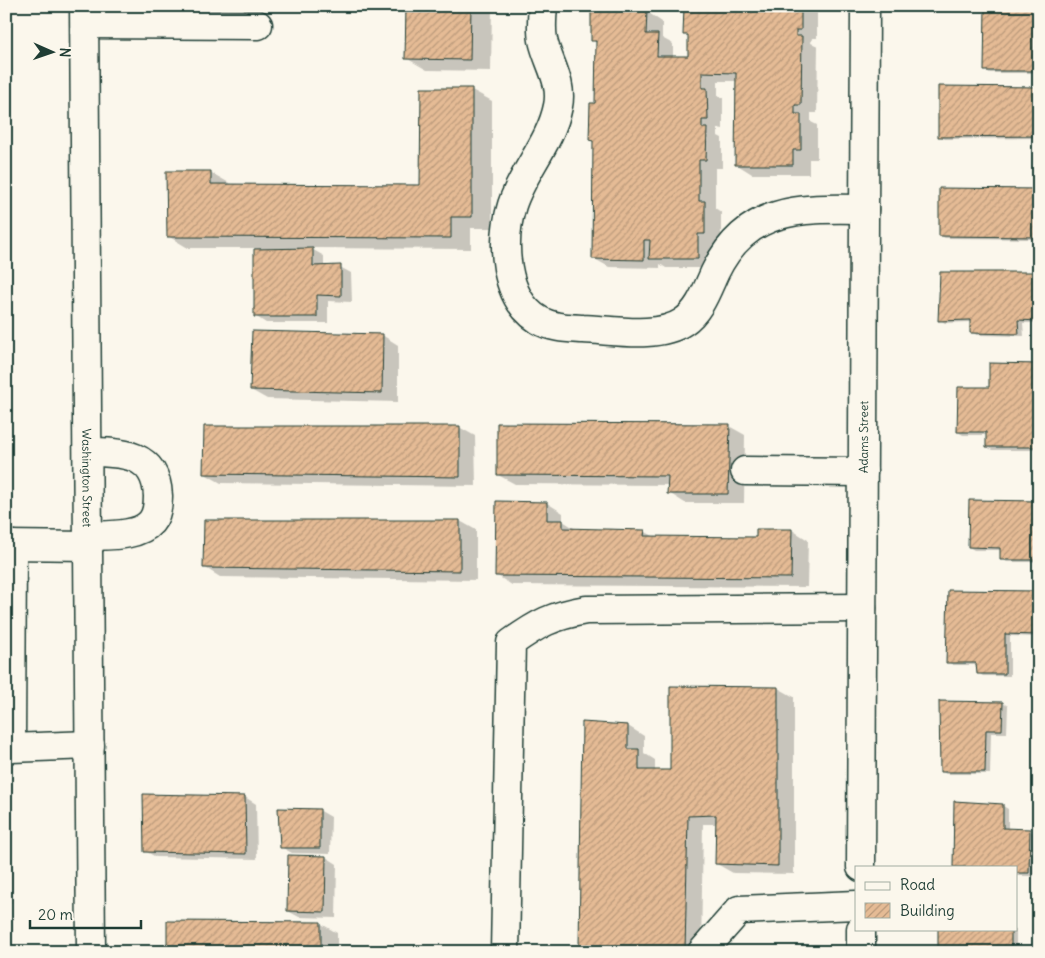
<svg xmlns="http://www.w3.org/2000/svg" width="1045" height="958" viewBox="0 0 1045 958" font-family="Delius,sans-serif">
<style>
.shadow{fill:#0003}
.building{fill:url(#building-hatch);stroke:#1f3d34}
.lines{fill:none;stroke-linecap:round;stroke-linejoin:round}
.minor-casing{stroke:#1f3d34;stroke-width:31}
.minor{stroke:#fbf7ec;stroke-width:28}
.labels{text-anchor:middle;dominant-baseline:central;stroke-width:4;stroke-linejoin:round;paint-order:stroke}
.street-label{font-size:12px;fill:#1f3d34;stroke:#fbf7ec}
</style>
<defs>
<pattern id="building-hatch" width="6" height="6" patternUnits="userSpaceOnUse" patternTransform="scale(1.25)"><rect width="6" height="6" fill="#e5bb95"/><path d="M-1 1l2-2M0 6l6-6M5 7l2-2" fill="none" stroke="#b9997a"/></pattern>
</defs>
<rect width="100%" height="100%" fill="#fbf7ec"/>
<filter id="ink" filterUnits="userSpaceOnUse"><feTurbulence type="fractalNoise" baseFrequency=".02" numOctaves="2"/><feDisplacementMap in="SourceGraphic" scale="10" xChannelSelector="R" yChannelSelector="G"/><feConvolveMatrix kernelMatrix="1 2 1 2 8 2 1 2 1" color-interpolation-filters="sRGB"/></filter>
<g filter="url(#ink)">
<g class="shadow">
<path d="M407 6H492L491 71 427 70 406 58Z"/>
<path d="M685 6H817V38H812L811 43 818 46 817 113H811V122L817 125V159H809V174H752L736 164 737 81H718V95L723 98V129L718 128V136L722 138V168H715V208L721 212V242L714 243V268H666L660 264V268L609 267 593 258 595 142 590 140 596 105 597 43 592 40 643 9 662 22V38L673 44V58H689V37L685 34Z"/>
<path d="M1039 6 1038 73H990L985 70Z"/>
<path d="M1039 88V138L945 139 939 136Z"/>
<path d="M472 90 492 101V228H471V249L310 248 324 256V267H340L351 273 352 302 328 301V323H266L255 316V248H188L168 236 210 172 231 184 422 186Z"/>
<path d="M1039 190V239L945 238 940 235Z"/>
<path d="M1039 274V323H1023L1024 336 977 335 971 332V322L945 323 940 320Z"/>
<path d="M6 278 7 279 6 327Z"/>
<path d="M382 335 398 345V402L267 399 251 390Z"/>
<path d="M1039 365V450H992L987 447 988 435H963L958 432Z"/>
<path d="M729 426 745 435 744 503H685L669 493V485L515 484 498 475Z"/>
<path d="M459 427 475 436 476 486 221 483 205 474Z"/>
<path d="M1039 502V562H1007L1002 559 1001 550H974L969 547Z"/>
<path d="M547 503 563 513V521L577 530 644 531 655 537 758 538 792 530 808 540 807 587 512 585 496 575Z"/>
<path d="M460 521 476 530V580L220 577 204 567Z"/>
<path d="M1037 592 1039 637 1010 636V676H983L978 673V665H953L948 662Z"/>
<path d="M671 687 778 688 794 697V874L733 873 717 864V824H703L701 952H587L580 948 583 724 628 726 644 736V753L655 760V771H671Z"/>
<path d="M940 702 1003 703 1008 706 1007 733H991L990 774H946L941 771Z"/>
<path d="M245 797 256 804 257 859 156 857 145 851Z"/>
<path d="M6 805 13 809 12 903H6Z"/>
<path d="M1003 806 1008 809V830H1029L1035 834 1034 876H1016V867H954Z"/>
<path d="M319 810 331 817 330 854 292 853 281 847Z"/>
<path d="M326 857 337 864 336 918 299 917 288 911Z"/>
<path d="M6 915 13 919V952H6Z"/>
<path d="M320 923 337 933V952H168Z"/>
<rect x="939" y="929" width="77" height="23"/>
</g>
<g class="building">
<path d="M406 6H471L470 60 405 59Z"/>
<path d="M684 6H801V30H796V36H802L801 105H795V114H801V150H793V165H735L736 73 702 72V88H707L708 120H702V128H707L706 160H699V201H705V234H698V259H649L650 240H644V260L592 259 593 141 589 140 590 103H595L596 41H591V7L643 8V11H647L646 34H658L657 56H688V35H683Z"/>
<path d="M985 6H1039V20L1034 19 1033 71H984Z"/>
<path d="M938 86 1039 87V136L938 137Z"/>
<path d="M421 88H472V217H451V238L167 237 166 171H211V184L420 185Z"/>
<path d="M939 188 1039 189V237L939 236Z"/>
<path d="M313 248V266L341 265V296L317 295V317H254V249Z"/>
<path d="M940 272H1039V321L1018 320 1019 334 970 333V320L938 321Z"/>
<path d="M252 331 383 334 382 393 250 390Z"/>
<path d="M989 363 1039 364V432H1036L1035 447H986V432H957L958 387H989Z"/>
<path d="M497 423 730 424 728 494H667L668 476 497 475Z"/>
<path d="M204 426H460V477L203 474Z"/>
<path d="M969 500 1039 501V560H1000V548L968 547Z"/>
<path d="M496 501 547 502V520H563V528L645 530 644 536 756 537V529H792L791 578 495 576Z"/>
<path d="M204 520H460V571L203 568Z"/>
<path d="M948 590 1038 591 1037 635 1005 634V674H977L976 663H946Z"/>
<path d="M670 686 778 687V866L715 864 716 815 688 816 685 951 579 948 582 722 628 725V749H639V770H670Z"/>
<path d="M939 701 1003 702 1002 730H986L985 772H940Z"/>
<path d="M143 794 245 796 246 854 144 852Z"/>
<path d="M954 801 1003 804V828L1030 829 1029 873H1016V867H953Z"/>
<path d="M278 808 320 809V848H280Z"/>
<path d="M288 855 326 856 325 912 287 911Z"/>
<path d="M167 921 321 922V952H167Z"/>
<rect x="938" y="929" width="73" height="23"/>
</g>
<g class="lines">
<defs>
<g id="minor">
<path id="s1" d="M84 6 91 952"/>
<path d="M543 6C542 17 541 30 543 40 548 63 563 82 558 106 551 142 523 171 512 205 501 241 503 298 539 320 552 328 568 328 583 329 613 330 658 339 683 322 700 311 707 289 715 272 747 206 801 208 864 209"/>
<path d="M85 24 258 25"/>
<path d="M88 452C122 452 156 453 158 496 158 504 157 515 151 522 138 537 107 535 89 536"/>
<path d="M745 471 863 472"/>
<path d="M6 545 89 546"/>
<path d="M12 545 11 748 90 745"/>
<path id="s2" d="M861 867 865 6"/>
<path d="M505 952 511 643C539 623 552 616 586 610L862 608"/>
<path d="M702 952 739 910 856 905"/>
<path d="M861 952V929"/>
</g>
</defs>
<use href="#minor" class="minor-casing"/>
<use href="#minor" class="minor"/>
</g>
</g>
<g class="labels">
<g class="street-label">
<text stroke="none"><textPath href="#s2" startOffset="430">Adams Street</textPath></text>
<text stroke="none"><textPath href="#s1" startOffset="472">Washington Street</textPath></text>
</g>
</g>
<rect width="1045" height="958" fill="none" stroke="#fbf7ec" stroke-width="25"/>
<rect x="12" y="12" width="1020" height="933" fill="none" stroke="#1f3d34" stroke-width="2" filter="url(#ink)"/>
<rect x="855" y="866" width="162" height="65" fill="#fbf7ec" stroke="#a3ada2"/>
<rect x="865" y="882" width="25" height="8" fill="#fbf7ec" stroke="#a3ada2"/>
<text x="900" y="890" font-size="15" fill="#1f3d34">Road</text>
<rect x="865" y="903" width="25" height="15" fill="url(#building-hatch)" stroke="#a3ada2"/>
<text x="900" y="916" font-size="15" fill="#1f3d34">Building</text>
<g transform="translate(52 52) rotate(92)" stroke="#fbf7ec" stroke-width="4" paint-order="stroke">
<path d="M0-4L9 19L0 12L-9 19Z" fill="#1f3d34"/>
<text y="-8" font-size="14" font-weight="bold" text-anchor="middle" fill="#1f3d34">N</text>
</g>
<path d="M30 920v8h111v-8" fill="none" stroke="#1f3d34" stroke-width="2.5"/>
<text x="38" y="920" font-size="15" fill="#1f3d34" stroke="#fbf7ec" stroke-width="4" paint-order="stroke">20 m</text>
</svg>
